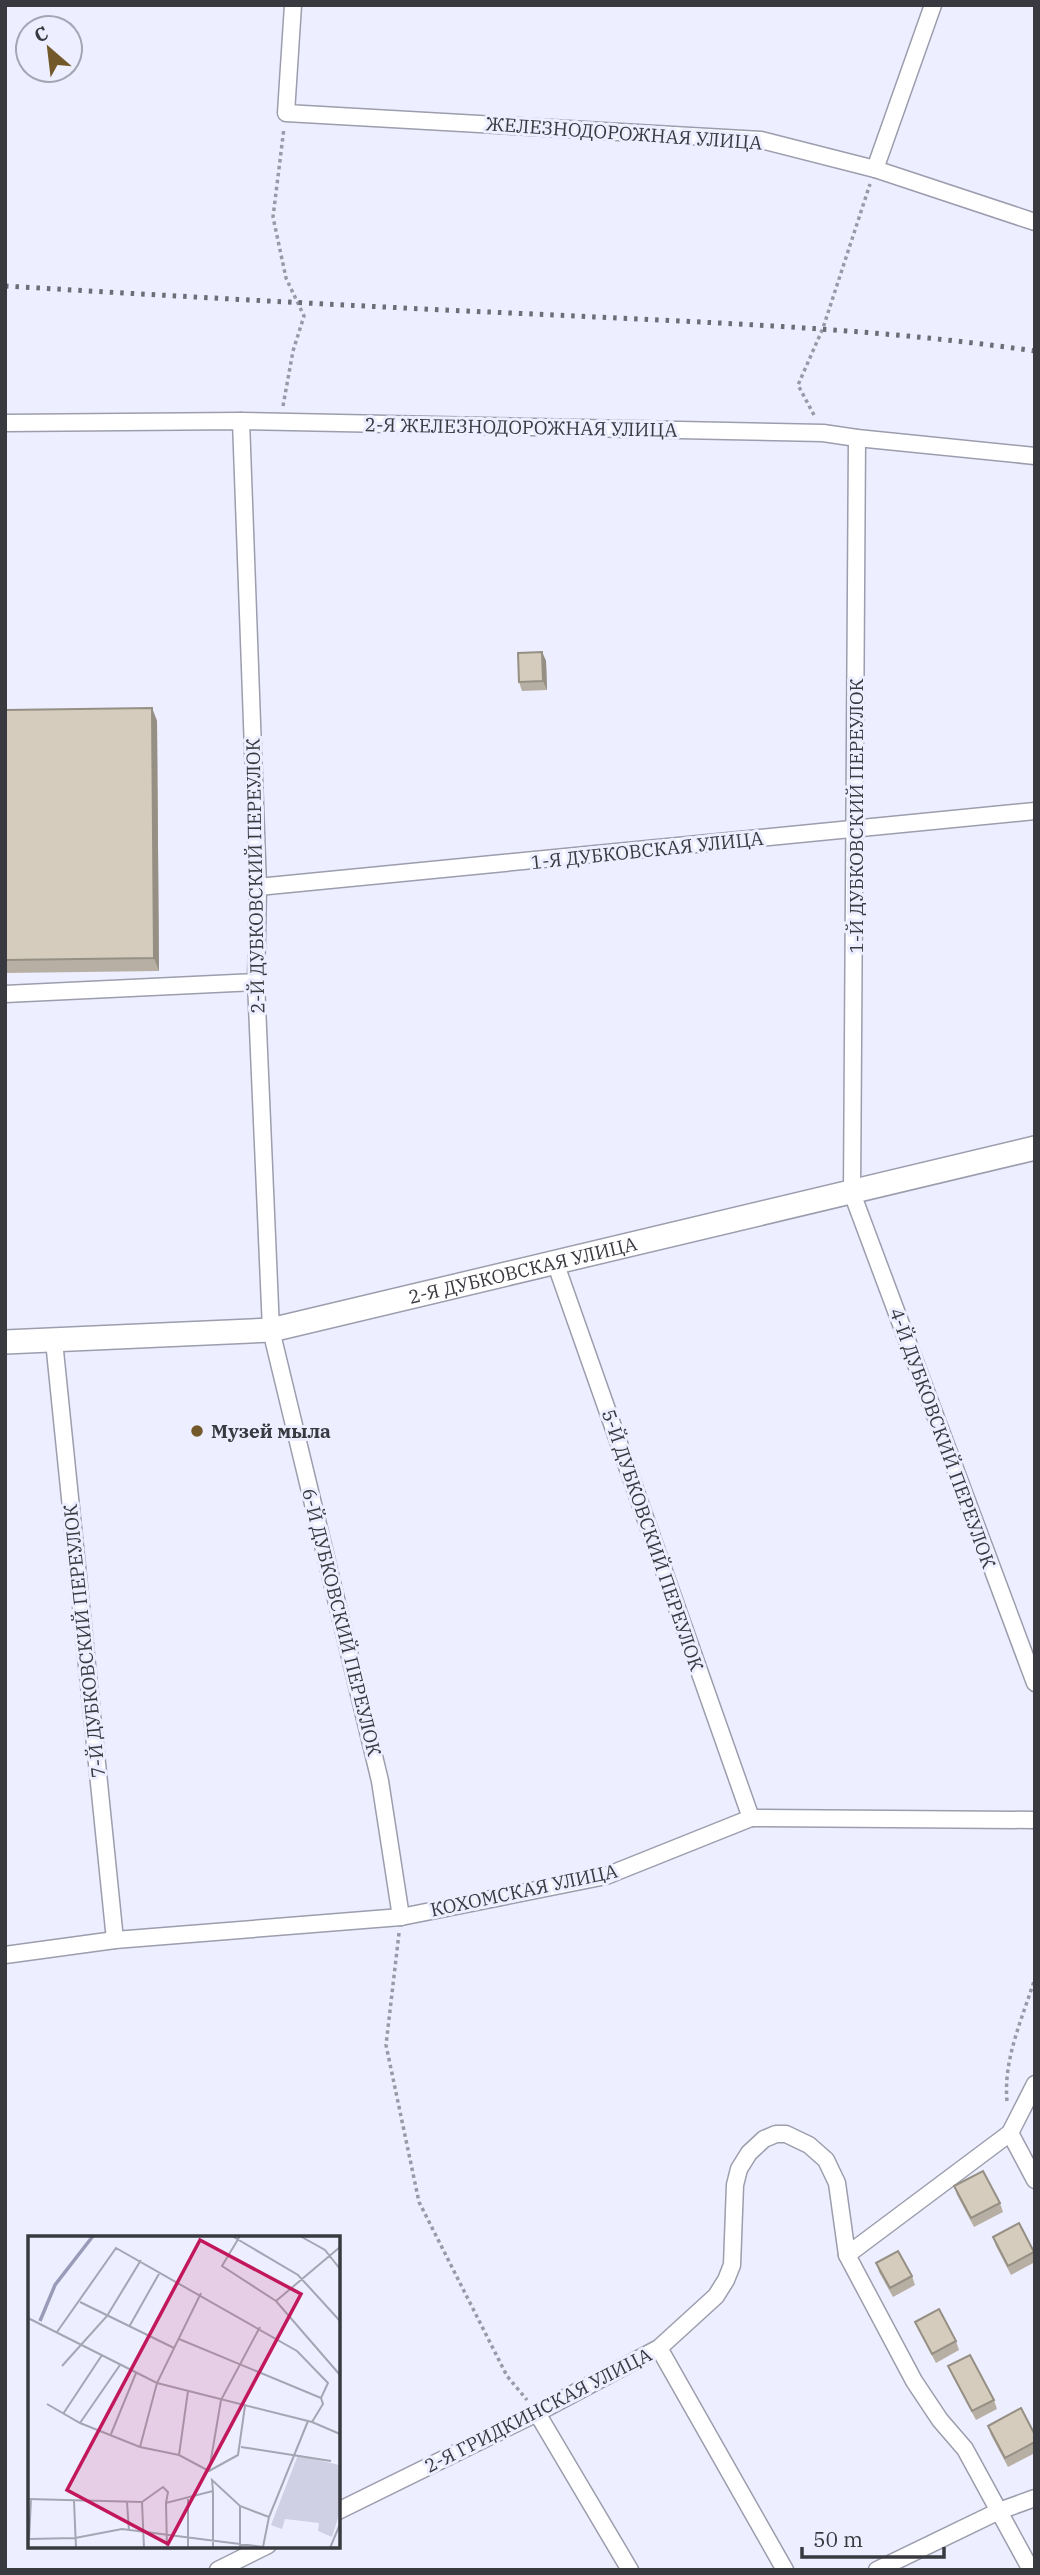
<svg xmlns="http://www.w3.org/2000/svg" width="1040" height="2575" viewBox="0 0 1040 2575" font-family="'IBM Plex Serif',serif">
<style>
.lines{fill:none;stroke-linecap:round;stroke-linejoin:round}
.minor-casing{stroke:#9c9dad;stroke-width:19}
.secondary-casing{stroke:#9c9dad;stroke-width:26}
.path{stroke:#999aa6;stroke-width:3.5;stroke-dasharray:3.5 3.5;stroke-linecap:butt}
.minor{stroke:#fff;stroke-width:16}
.secondary{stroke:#fff;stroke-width:23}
.rail{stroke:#6d6d77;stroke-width:5;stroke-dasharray:3.5 7;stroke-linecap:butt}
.wall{fill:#b7afa3}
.shaded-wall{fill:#958f84}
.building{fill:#d5ccbd;stroke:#958f84;stroke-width:2}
.poi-dot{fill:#73592a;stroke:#edeeff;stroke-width:2.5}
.labels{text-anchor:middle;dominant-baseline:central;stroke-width:6;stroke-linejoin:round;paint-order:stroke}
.street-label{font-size:19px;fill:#393940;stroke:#edeeff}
.poi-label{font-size:19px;font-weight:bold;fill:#393940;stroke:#edeeff;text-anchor:start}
.inset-river{fill:none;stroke:#9a9bb8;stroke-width:3.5}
.inset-road{fill:none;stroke:#a5a6b3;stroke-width:2}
.view{fill:#c2185b;fill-opacity:0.15;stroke:#c2185b;stroke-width:3.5}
.inset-edge{fill:none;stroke:#393940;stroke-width:3.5}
</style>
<rect width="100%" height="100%" fill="#edeeff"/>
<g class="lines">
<defs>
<g id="minor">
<path d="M293 5 286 113 761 140 875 169 1035 222"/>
<path d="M875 169 933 5"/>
<path d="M241 421 258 887 256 982 271 1330 380 1781 401 1917"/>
<path d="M5 423 241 421 823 433 857 438 1035 456"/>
<path d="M857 438 852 1193 1035 1683"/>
<path d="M258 887 1035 811"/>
<path d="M5 994 256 982"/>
<path d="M555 1262 751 1818"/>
<path d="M54 1341 115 1940"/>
<path d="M5 1955 115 1940 401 1917 606 1876 751 1818 1035 1820"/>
<path d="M1010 2133 1035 2180"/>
<path d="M847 2255 914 2381 940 2420 965 2449 1031 2570"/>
<path d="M659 2348 785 2570"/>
<path d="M537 2413 630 2570"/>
<path d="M338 2511 537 2413 659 2348 716 2296 726 2280 732 2265 735 2185 739 2169 749 2153 764 2139 776 2134H786L809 2145 826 2160 837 2183 847 2255 1010 2133 1035 2084"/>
<path d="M218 2570 268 2545"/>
<path d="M877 2570 999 2511 1035 2498"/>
</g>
<g id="secondary">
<path id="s1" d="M5 1342 271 1330 1035 1148"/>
</g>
</defs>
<use href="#minor" class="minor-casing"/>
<use href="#secondary" class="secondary-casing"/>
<g class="path">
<path d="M283 406 293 351 304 316 286 278 273 217 284 128"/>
<path d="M814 415 798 385 823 328 870 184"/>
<path d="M399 1933 386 2045 419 2202 507 2376 527 2400"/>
<path d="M1007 2101C1003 2059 1023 2017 1035 1978"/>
</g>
<use href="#minor" class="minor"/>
<use href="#secondary" class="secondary"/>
<path class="rail" d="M5 286C188 297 372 307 555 315 715 323 876 328 1035 351"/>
</g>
<g class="wall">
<path d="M542 652 546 661 547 690 522 691 519 682Z"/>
<path d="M152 708 157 721 159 971 5 973V710Z"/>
<path d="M954 2186 1000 2203 1003 2212 974 2227 957 2195Z"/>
<path d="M993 2237 1034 2252 1035 2262 1011 2275 996 2246Z"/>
<path d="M876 2263 912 2276 915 2285 893 2297 879 2272Z"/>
<path d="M915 2322 956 2341 959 2350 936 2363 919 2331Z"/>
<path d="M948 2366 994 2400 997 2409 976 2420 952 2375Z"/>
<path d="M988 2426 1035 2435V2453L1008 2467 991 2435Z"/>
</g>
<g class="shaded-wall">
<path d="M542 652 546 661 547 690 543 681Z"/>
<path d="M152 708 157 721 159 971 154 958Z"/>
</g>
<g class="building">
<path d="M542 652 543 681 519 682 518 653Z"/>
<path d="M152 708 154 958 5 960V710Z"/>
<path d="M983 2171 1000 2203 971 2218 954 2186Z"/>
<path d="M1019 2223 1034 2252 1008 2266 993 2237Z"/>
<path d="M898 2251 912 2276 890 2288 876 2263Z"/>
<path d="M939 2309 956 2341 932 2354 915 2322Z"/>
<path d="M970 2355 994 2400 972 2411 948 2366Z"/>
<path d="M1021 2408 1035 2435V2442L1005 2458 988 2426Z"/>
</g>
<circle class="poi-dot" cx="197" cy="1431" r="7"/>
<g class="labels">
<g class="street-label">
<text transform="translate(624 133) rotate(4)">ЖЕЛЕЗНОДОРОЖНАЯ УЛИЦА</text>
<text transform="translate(521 427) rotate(1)">2-Я ЖЕЛЕЗНОДОРОЖНАЯ УЛИЦА</text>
<text transform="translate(856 816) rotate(-90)">1-Й ДУБКОВСКИЙ ПЕРЕУЛОК</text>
<text transform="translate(647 850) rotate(-6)">1-Я ДУБКОВСКАЯ УЛИЦА</text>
<text transform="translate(255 876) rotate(-91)">2-Й ДУБКОВСКИЙ ПЕРЕУЛОК</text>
<text stroke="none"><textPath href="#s1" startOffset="525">2-Я ДУБКОВСКАЯ УЛИЦА</textPath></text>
<text transform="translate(943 1438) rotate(70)">4-Й ДУБКОВСКИЙ ПЕРЕУЛОК</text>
<text transform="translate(653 1540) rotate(71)">5-Й ДУБКОВСКИЙ ПЕРЕУЛОК</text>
<text transform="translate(342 1622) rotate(76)">6-Й ДУБКОВСКИЙ ПЕРЕУЛОК</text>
<text transform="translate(84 1641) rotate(-96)">7-Й ДУБКОВСКИЙ ПЕРЕУЛОК</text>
<text transform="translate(524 1890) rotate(-12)">КОХОМСКАЯ УЛИЦА</text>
<text transform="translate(538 2410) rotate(-27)">2-Я ГРИДКИНСКАЯ УЛИЦА</text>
</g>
<g class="poi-label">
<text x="211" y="1431">Музей мыла</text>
</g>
</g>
<g transform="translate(28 2236)">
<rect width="312" height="312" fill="#edeeff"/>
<path d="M270 219 311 229V279L304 301 290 295 291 287 257 283 254 293 243 289Z" fill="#cfd0e4"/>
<path class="inset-river" d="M12 85 27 49 65 0"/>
<path class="inset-road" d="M204 0 270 39 312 85M212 0 194 30 248 65 312 139M272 0 297 14 312 33M248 65 312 11M52 66 146 112M0 82 129 147 284 186 312 198M101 91 132 36M29 96 88 12 269 115 300 147 293 162M151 103 293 162M34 130 79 80 113 24M19 168 52 187 112 211 151 219 181 235 210 219 217 170M35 178 74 119M284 186 295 168 293 162M52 187 92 129M83 198 108 137M112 211 129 147 173 57M213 211 303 225M151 219 160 155M181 235 193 164 232 91M185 255V312M0 263 114 266 135 251 140 256 138 267 185 255 184 244 212 270 241 281M160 263V312M46 265 48 312M99 266 101 295M114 266 116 312M138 267 139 312M212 270V312M0 303 47 302 94 293 235 311M1 303 3 263M235 311 241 281 280 185M302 312 312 288"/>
<path class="view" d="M172 4 273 58 140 308 39 254Z"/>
<rect width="312" height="312" class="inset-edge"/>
</g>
<rect width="1040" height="2575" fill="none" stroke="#393940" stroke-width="14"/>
<g transform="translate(49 49) rotate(332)"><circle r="33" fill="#edeeff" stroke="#a5a6b3" stroke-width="2"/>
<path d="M0-5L12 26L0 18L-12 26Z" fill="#73592a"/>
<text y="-10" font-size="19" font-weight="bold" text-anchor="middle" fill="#393940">С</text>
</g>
<path d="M802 2547v10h142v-10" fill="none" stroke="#393940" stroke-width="3.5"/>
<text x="813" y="2547" font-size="21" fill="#393940" stroke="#edeeff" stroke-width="5" paint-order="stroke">50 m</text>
</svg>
